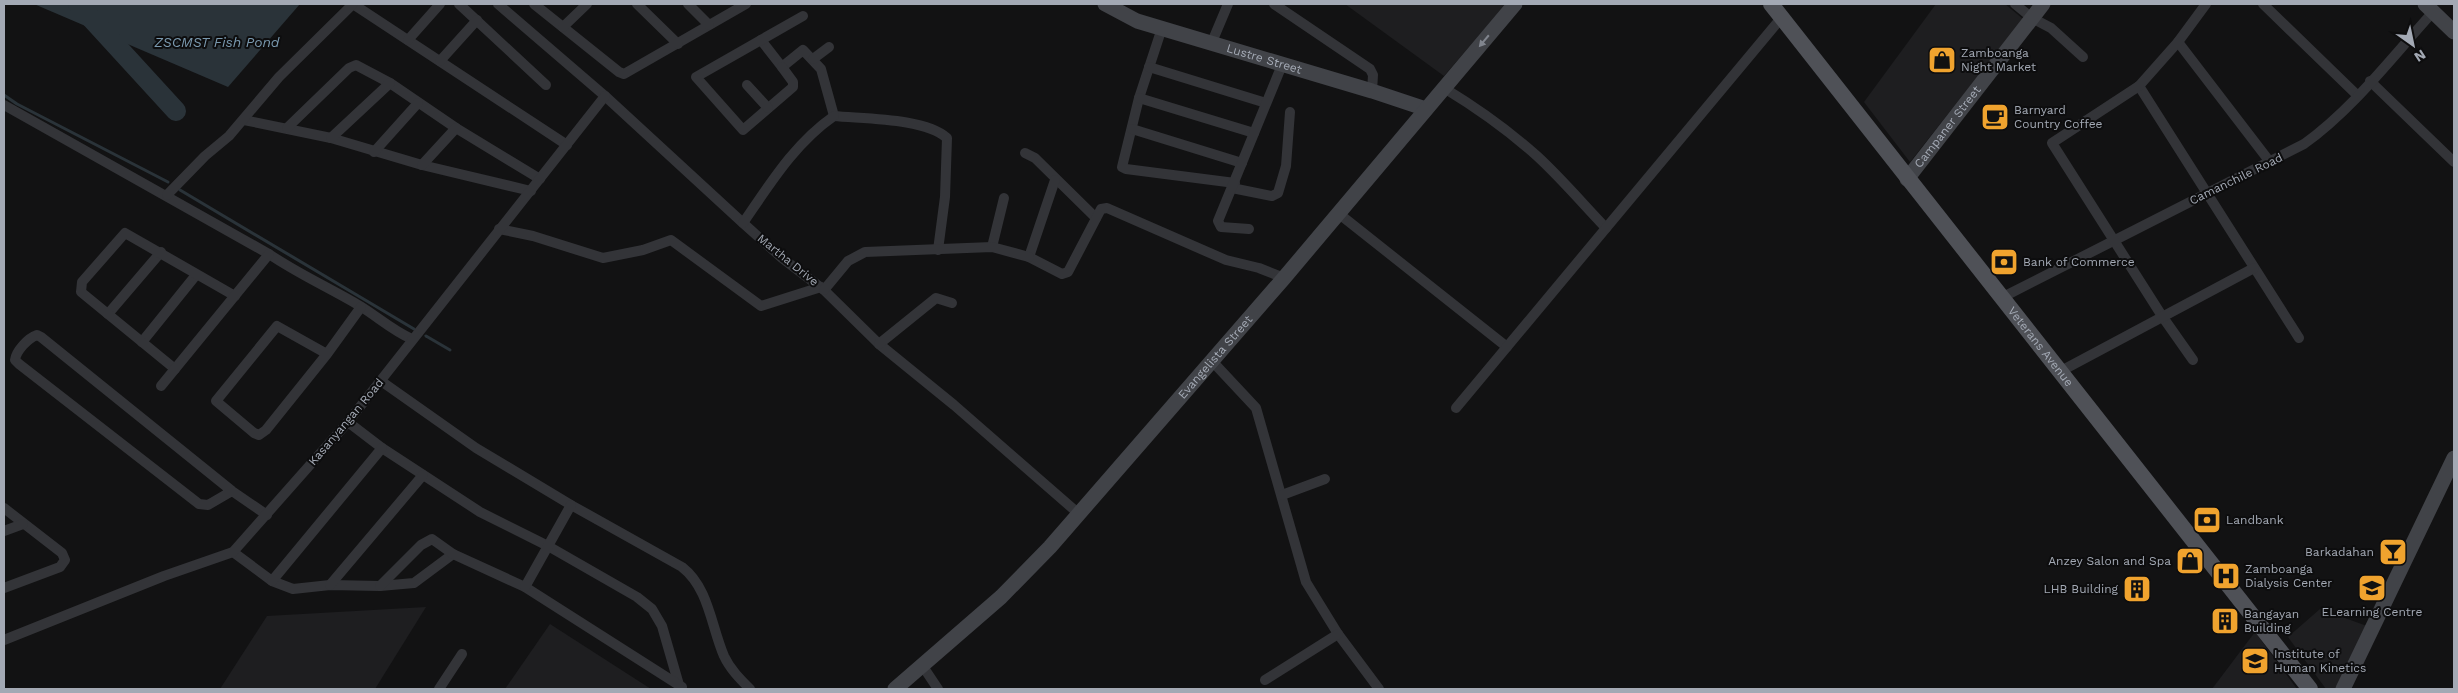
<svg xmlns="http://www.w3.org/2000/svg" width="2458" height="693" viewBox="0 0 2458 693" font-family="'Work Sans',sans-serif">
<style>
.built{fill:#1e1e20}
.water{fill:#2a3339}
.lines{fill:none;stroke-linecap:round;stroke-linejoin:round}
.stream{stroke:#2a3339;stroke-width:3}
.river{stroke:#2a3339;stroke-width:20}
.street{stroke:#333438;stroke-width:10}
.secondary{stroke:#414348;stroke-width:15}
.primary{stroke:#4f5157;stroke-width:16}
.oneway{fill:#81858e}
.labels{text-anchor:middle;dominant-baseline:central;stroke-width:4;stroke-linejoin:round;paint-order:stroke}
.poi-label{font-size:12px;fill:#a3a9b4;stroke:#0d0d0e;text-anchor:start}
.street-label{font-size:12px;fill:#a3a9b4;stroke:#0d0d0e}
.water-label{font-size:14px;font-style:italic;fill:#7a99af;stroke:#0d0d0e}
</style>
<rect width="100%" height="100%" fill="#121213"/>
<g class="built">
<path d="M1345 4H1506L1444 76Z"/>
<path d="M1936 4H2005L2023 19 1910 162 1864 102Z"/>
<path d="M426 607 375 689H220L267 616Z"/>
<path d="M2320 609 2367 626 2336 689H2326L2288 637Z"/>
<path d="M550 624 651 689H505Z"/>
<path d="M2255 632 2297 689H2212Z"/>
</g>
<path class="water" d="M34 4H300L228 87Z"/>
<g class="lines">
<g class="stream">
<path d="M4 95 17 104 168 182"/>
<path d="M180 190 414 329"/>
<path d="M426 336 450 350"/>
</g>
<path class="river" d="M78 4 176 111"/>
<g class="street">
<path d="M353 4 567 145"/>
<path d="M459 4 546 85"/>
<path d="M498 4 605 96 743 223 782 258 824 290 879 344 954 405 1079 514"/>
<path d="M534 4 619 72 624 74 746 4"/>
<path d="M637 4 678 44"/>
<path d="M688 4 709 25"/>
<path d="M1274 4 1370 69 1373 75 1372 91"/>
<path d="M2015 4 2032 18 2051 28 2083 57"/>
<path d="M2263 4 2357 95"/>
<path d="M563 27 587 4"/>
<path d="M1162 28 1139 98 1122 167 1126 169 1235 183"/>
<path d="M408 40 440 4"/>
<path d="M761 40 782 67 803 50 821 69 834 116C864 119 925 118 947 138L945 197 938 250"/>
<path d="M1212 42 1228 4"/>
<path d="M2178 42 2270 162"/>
<path d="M813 59 829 47"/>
<path d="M440 61 477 20"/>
<path d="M782 67 793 82V87L743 130 696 77 803 16"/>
<path d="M1149 67 1266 103"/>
<path d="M2370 81 2454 162"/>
<path d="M747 85 768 108"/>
<path d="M2139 86 2299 338"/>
<path d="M1444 88C1477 108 1508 130 1537 156 1561 178 1583 204 1606 228"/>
<path d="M1139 98 1254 133"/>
<path d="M4 105 269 254C298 274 330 288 360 306 378 317 393 331 412 339"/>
<path d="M244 120 331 138 422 165 531 191"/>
<path d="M287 128 349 68 356 65 390 83 456 128 540 179"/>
<path d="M1132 129 1242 163"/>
<path d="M331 138 390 83"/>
<path d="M374 152 418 103"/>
<path d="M1025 153 1035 158 1096 218"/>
<path d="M422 165 456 128"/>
<path d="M1055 180 1029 257 1062 274 1068 272 1101 209 1107 208 1226 260 1259 268 1284 278"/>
<path d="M1232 188 1272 196 1278 193 1286 166 1290 112"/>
<path d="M167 195 205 156 229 136 279 77 353 4"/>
<path d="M1338 213 1507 347"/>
<path d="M743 223C770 184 794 144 834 116"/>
<path d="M499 229 533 236 603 258 643 250 671 240 761 306 821 287"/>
<path d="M1249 229 1221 227 1218 221 1282 65"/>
<path d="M992 247 1004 198"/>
<path d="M824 290 848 261 865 252 992 247 1029 257"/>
<path d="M2003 297 2304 144C2353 109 2392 57 2433 12"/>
<path d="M108 314 161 252"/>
<path d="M142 342 196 275"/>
<path d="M879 344 936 298 952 303"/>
<path d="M327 354 277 326 216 401 254 433 259 435 266 430 327 354 361 307"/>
<path d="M2193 360 2162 316 2052 143 2139 86 2178 42 2206 4"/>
<path d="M1212 361 1256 408 1306 582 1338 634 1379 689"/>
<path d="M175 369 81 292 82 282 125 233 235 296"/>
<path d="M2061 371 2254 268"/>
<path d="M381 381 476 448 571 505 682 567C709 588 711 626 724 656 730 669 740 679 750 689"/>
<path d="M161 386 269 254"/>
<path d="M1456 408 1782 17"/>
<path d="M348 422 382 448 480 512 548 546 637 597 652 609 662 626 679 685"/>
<path d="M232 491 208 505 199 504 19 364 15 360C16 351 28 338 37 335L41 337 232 491 267 515"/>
<path d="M1282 495 1325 479"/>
<path d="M4 508 62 553 65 560 60 567 4 588"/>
<path d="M4 531 23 524"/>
<path d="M233 552 272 581 293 589 330 585 380 586 414 583 453 554"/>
<path d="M272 581 382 448"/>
<path d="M330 585 423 475"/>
<path d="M380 586 421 545 432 539 453 554 525 587 682 687"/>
<path d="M525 587 571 505"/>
<path d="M4 640 164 576 233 552 348 422 605 96"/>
<path d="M922 665 938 689"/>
<path d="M1265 680 1338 634"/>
<path d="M439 689 462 654"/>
</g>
<g class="secondary">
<path id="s1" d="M1105 4 1137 21 1372 91 1426 109"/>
<path d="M2425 4 2454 32"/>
<path id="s2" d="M1907 179 2043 4"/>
<path id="s3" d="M895 689 1001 597 1050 547 1284 278 1515 4"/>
<path d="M2343 689 2454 458"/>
</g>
<path class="primary" id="s4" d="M1771 4 2310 689"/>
</g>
<defs><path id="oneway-solid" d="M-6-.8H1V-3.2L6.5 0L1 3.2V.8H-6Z" transform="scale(1.25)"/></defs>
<use class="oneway" href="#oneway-solid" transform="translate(1484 41) rotate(130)"/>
<defs>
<symbol id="shop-square" viewBox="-11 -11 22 22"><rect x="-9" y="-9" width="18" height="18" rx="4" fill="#f0a32e" stroke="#0d0d0e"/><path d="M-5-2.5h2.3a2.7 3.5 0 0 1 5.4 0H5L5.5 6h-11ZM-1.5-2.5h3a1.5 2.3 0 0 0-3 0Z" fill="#111"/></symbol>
<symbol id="cafe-square" viewBox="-11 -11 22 22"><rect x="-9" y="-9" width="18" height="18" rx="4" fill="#f0a32e" stroke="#0d0d0e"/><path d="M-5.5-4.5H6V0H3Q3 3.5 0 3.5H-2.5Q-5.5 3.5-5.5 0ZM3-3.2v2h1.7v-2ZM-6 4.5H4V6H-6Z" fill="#111"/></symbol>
<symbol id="bank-square" viewBox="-11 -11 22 22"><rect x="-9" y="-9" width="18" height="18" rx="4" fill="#f0a32e" stroke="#0d0d0e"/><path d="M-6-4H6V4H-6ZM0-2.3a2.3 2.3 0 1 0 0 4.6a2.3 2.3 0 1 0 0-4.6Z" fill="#111"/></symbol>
<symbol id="bar-square" viewBox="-11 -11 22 22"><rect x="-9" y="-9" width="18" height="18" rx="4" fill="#f0a32e" stroke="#0d0d0e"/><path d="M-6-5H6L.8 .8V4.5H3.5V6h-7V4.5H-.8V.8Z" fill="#111"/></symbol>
<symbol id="hospital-square" viewBox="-11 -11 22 22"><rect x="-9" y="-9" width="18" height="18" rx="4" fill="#f0a32e" stroke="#0d0d0e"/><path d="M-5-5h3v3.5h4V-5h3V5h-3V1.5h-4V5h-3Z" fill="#111"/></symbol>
<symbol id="school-square" viewBox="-11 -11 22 22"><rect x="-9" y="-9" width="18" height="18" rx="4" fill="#f0a32e" stroke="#0d0d0e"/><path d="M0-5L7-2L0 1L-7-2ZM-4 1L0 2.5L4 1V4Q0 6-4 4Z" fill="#111"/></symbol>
<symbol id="building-square" viewBox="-11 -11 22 22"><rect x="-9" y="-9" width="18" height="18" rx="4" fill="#f0a32e" stroke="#0d0d0e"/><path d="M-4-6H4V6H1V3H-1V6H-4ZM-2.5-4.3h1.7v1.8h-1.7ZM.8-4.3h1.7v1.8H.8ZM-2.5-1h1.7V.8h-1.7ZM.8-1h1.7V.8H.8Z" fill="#111"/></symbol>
<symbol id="university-square" viewBox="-11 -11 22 22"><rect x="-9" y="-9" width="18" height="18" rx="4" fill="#f0a32e" stroke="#0d0d0e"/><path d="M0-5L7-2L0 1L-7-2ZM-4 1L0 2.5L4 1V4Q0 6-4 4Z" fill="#111"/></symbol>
</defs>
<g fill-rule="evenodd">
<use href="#shop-square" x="1926" y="44" width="32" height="32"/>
<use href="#cafe-square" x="1979" y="101" width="32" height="32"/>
<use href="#bank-square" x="1988" y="246" width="32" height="32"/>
<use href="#bank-square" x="2191" y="504" width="32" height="32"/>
<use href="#bar-square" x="2377" y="536" width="32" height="32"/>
<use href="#shop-square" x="2174" y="545" width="32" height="32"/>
<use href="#hospital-square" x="2210" y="560" width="32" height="32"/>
<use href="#school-square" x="2356" y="572" width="32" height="32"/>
<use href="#building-square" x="2121" y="573" width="32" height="32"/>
<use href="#building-square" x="2209" y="605" width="32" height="32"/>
<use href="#university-square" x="2239" y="645" width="32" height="32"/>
</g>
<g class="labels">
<g class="poi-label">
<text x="1961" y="53">Zamboanga<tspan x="1961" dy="14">Night Market</tspan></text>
<text x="2014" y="110">Barnyard<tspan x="2014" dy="14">Country Coffee</tspan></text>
<text x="2023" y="262">Bank of Commerce</text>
<text x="2226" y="520">Landbank</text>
<text x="2374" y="552" text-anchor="end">Barkadahan</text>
<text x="2171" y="561" text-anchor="end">Anzey Salon and Spa</text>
<text x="2245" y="569">Zamboanga<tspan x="2245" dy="14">Dialysis Center</tspan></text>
<text x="2118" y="589" text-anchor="end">LHB Building</text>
<text x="2372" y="612" text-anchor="middle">ELearning Centre</text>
<text x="2244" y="614">Bangayan<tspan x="2244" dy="14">Building</tspan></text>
<text x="2274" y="654">Institute of<tspan x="2274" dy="14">Human Kinetics</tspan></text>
</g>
<g class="street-label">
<text stroke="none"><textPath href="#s1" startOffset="169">Lustre Street</textPath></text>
<text stroke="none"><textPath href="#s2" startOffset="66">Campaner Street</textPath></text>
<text transform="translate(2236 179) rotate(-26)">Camanchile Road</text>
<text transform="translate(788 260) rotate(39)">Martha Drive</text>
<text stroke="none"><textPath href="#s4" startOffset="436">Veterans Avenue</textPath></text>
<text stroke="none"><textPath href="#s3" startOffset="462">Evangelista Street</textPath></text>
<text transform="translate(346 422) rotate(-50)">Kasanyangan Road</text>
</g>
<g class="water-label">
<text x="217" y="42">ZSCMST Fish Pond</text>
</g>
</g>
<rect width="2458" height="693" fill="none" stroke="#a3a9b4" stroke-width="10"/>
<g transform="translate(2413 45) rotate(147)" stroke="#0d0d0e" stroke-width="4" paint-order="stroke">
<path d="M0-4L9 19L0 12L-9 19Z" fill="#a3a9b4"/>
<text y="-8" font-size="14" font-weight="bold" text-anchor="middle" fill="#a3a9b4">N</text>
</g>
</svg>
